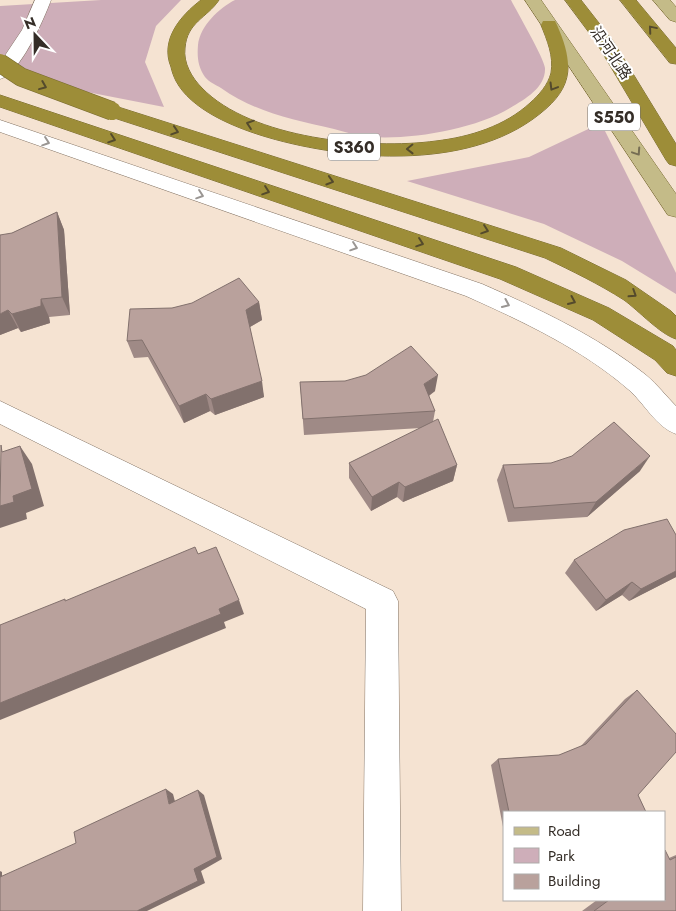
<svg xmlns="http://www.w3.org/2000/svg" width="676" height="911" viewBox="0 0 676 911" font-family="Jost,'Noto Sans SC',sans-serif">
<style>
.green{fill:#ceaeb9}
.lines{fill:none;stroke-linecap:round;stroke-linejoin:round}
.minor-casing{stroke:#847465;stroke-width:1}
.major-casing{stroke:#786b32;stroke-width:1}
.highway-casing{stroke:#786b32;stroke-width:1}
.minor{fill:#fff;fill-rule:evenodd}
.major{fill:#c4bb88;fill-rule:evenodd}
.highway{fill:#9d8d38;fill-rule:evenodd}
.highway-bridge-casing{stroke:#786b32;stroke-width:19;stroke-linecap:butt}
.highway-bridge{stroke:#9d8d38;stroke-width:18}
.wall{fill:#9f8a86}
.shaded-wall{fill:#82716d}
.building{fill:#b9a19c;stroke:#82716d}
.oneway{stroke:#544a2c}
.oneway2{stroke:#9a9693}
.oneway3{stroke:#756d53}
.labels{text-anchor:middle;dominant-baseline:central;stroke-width:4;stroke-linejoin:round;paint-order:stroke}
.far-street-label{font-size:15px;fill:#342d27;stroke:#fff}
.shield{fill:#fff;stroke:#716c68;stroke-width:1}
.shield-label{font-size:16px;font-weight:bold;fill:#342d27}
</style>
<rect width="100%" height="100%" fill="#f5e3d2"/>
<g class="green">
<path d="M101 0H181L156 26 145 62 164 107 0 75V6Z"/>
<path d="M235 0H511C517 12 544 58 545 68 546 87 526 99 510 108 475 129 412 140 371 137 359 137 346 132 334 129 293 120 255 112 221 88 216 85 209 82 205 77 198 67 197 57 198 45 200 26 219 8 235 0Z"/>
<path d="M601 123 676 273V294L622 261 544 224 407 181 529 157Z"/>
</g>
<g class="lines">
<defs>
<g id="minor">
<path d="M35 0H51C44 19 20 74 0 79V63L22 30Z"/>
<path d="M0 120 482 284C539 309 597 336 646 375 657 384 666 396 676 406V434C656 427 645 404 629 390 582 349 522 321 466 296L0 132Z"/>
<path d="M0 401 393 591 398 601 401 911H363L366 609 0 424Z"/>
</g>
<g id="major">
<path d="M525 0H541L676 194V217L668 215Z"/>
<path d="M653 0H670L676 7V22L670 20Z"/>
</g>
<g id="highway">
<path d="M201 0H219C207 18 187 22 185 48 183 63 192 78 202 88 251 139 370 150 436 141 470 137 505 126 530 103 539 95 548 85 551 73 554 56 547 40 541 25L543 21H555L557 25C576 68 572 91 533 119 494 147 442 156 395 156 339 157 205 136 176 81 174 77 172 72 171 67 160 40 180 16 201 0Z"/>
<path d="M565 0H581L613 41 676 144V166L669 164 666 160 596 42Z"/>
<path d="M620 0H636L676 48V64L670 63Z"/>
<path d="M0 95 516 267 609 308 673 346 676 350V376L667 373 655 360 593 320 500 279 0 107Z"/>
<path d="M112 105 561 248 626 280 671 311 676 316V339C660 334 639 311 624 300 599 284 572 271 545 258L105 115 103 111 105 107Z"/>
</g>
</defs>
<use href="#minor" class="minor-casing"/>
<use href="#major" class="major-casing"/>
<use href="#highway" class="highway-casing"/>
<use href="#minor" class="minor"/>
<use href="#major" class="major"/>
<use href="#highway" class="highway"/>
<defs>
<path id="highway-bridge" d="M0 63 21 77 112 111"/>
</defs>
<use href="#highway-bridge" class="highway-bridge-casing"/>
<use href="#highway-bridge" class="highway-bridge"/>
</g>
<g class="wall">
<path d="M57 212 64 230 70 315 49 317 50 323 21 332 18 328 0 335 12 233Z"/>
<path d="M259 302 262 320 250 327 264 397 215 415 210 411 184 423 148 357 134 358 127 341 172 308Z"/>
<path d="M300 382 435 391 429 396 435 411 433 422 457 465 453 481 403 502 397 497 371 511 349 478V463L421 428 304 435Z"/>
<path d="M503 465 640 471 587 517 508 522 497 480Z"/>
<path d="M676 535V577L629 601 622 595 596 611 565 573 574 560Z"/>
<path d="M637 690 638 795 646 812H505V832H504L491 765 498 759 559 755 580 747 625 699Z"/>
<path d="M676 855V911H582L597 900H665L669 858Z"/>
</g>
<g class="shaded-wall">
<path d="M57 212 64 230 70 315 62 297Z"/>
<path d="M41 299 49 317 50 323 21 332 12 314Z"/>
<path d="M259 302 262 320 248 328 246 310Z"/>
<path d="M8 310 18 328 0 335V314Z"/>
<path d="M438 375 435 391 421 401 424 384Z"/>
<path d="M262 381 264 397 215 415 211 399Z"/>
<path d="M206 394 210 411 184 423 179 406Z"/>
<path d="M20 446 32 464 44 506 26 513 27 519 0 528V506L13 496Z"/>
<path d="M650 456 640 471 587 517 596 502Z"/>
<path d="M457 465 453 481 403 502 405 487Z"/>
<path d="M399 482 397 497 371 511 372 497Z"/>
<path d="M676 571V577L629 601 641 589Z"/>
<path d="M632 582 622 595 596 611 606 600Z"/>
<path d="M239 600 244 614 224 622 226 628 0 720V703Z"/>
<path d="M166 789 173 794 177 809 169 804Z"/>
<path d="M198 790 204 795 222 859 201 871 205 883 147 911H137L194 869Z"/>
<path d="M0 871 2 872V885H0Z"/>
</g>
<g class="building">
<path d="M57 212 62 297 41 299V306L12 314 8 310 0 314V235L12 233Z"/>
<path d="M239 278 259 302 246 310 262 381 211 399 206 394 179 406 142 340 127 341 130 309 172 308 192 303Z"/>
<path d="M411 346 438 375 424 384 435 411 303 419 300 382 345 381 366 375Z"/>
<path d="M438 419 457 465 405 487 399 482 372 497 349 463Z"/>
<path d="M614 422 650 456 596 502 514 508 503 465 551 463 572 456Z"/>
<path d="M1 445 2 452 20 446 32 489 13 496 14 502 0 506Z"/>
<path d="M667 519 676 535V571L641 589 632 582 606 600 574 560 624 530Z"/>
<path d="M195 547 198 554 216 547 239 600 219 609 221 614 0 703V625L65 599V601Z"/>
<path d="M637 690 676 734V752L638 795 646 812H509L498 759 559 755 586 744Z"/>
<path d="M166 789 169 804 198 790 217 857 194 869 198 881 137 911H0V877L76 843 74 832Z"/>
<path d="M665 850 670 860 676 857V911H594L609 900H665Z"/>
</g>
<defs><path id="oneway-chevron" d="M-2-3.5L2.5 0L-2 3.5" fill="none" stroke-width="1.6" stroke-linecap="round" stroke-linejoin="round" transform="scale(1.25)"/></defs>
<g class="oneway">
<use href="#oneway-chevron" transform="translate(652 29) rotate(-130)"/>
<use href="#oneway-chevron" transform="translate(43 86) rotate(22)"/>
<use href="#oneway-chevron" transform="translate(553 87) rotate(121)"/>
<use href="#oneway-chevron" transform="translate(250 124) rotate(-161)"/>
<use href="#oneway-chevron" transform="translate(175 131) rotate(18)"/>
<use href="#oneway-chevron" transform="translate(112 139) rotate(19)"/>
<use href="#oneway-chevron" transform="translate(410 149) rotate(179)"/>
<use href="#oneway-chevron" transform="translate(330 181) rotate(17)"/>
<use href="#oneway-chevron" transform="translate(266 191) rotate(19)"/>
<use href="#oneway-chevron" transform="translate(485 230) rotate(19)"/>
<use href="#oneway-chevron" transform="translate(420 243) rotate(19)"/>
<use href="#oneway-chevron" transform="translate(633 294) rotate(33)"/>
<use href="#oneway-chevron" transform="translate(572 301) rotate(24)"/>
</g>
<g class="oneway2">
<use href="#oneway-chevron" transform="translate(46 142) rotate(19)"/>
<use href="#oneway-chevron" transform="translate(200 195) rotate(19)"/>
<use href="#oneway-chevron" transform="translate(354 247) rotate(19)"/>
<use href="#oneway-chevron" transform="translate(506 304) rotate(24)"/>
</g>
<use class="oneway3" href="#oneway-chevron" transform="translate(637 152) rotate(56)"/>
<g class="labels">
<g class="far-street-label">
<text transform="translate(611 53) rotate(56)">沿河北路</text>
</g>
<g class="shield">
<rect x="588" y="103.5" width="52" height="27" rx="4"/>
<rect x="328" y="133.5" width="52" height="27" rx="4"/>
</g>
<g class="shield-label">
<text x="614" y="117">S550</text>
<text x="354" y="147">S360</text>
</g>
</g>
<rect x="503" y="811" width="162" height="90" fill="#ffffff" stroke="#aeaba9"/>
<rect x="514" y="827" width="25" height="8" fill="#c4bb88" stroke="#aeaba9"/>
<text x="548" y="836" font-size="15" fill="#342d27">Road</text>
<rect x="514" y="848" width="25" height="15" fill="#ceaeb9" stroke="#aeaba9"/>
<text x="548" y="861" font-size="15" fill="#342d27">Park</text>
<rect x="514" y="874" width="25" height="15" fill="#b9a19c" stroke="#aeaba9"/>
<text x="548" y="886" font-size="15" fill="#342d27">Building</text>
<g transform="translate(35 35) rotate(338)" stroke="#ffffff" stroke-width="4" paint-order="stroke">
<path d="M0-4L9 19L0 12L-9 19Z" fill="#342d27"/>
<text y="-8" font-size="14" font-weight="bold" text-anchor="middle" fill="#342d27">N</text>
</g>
</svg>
